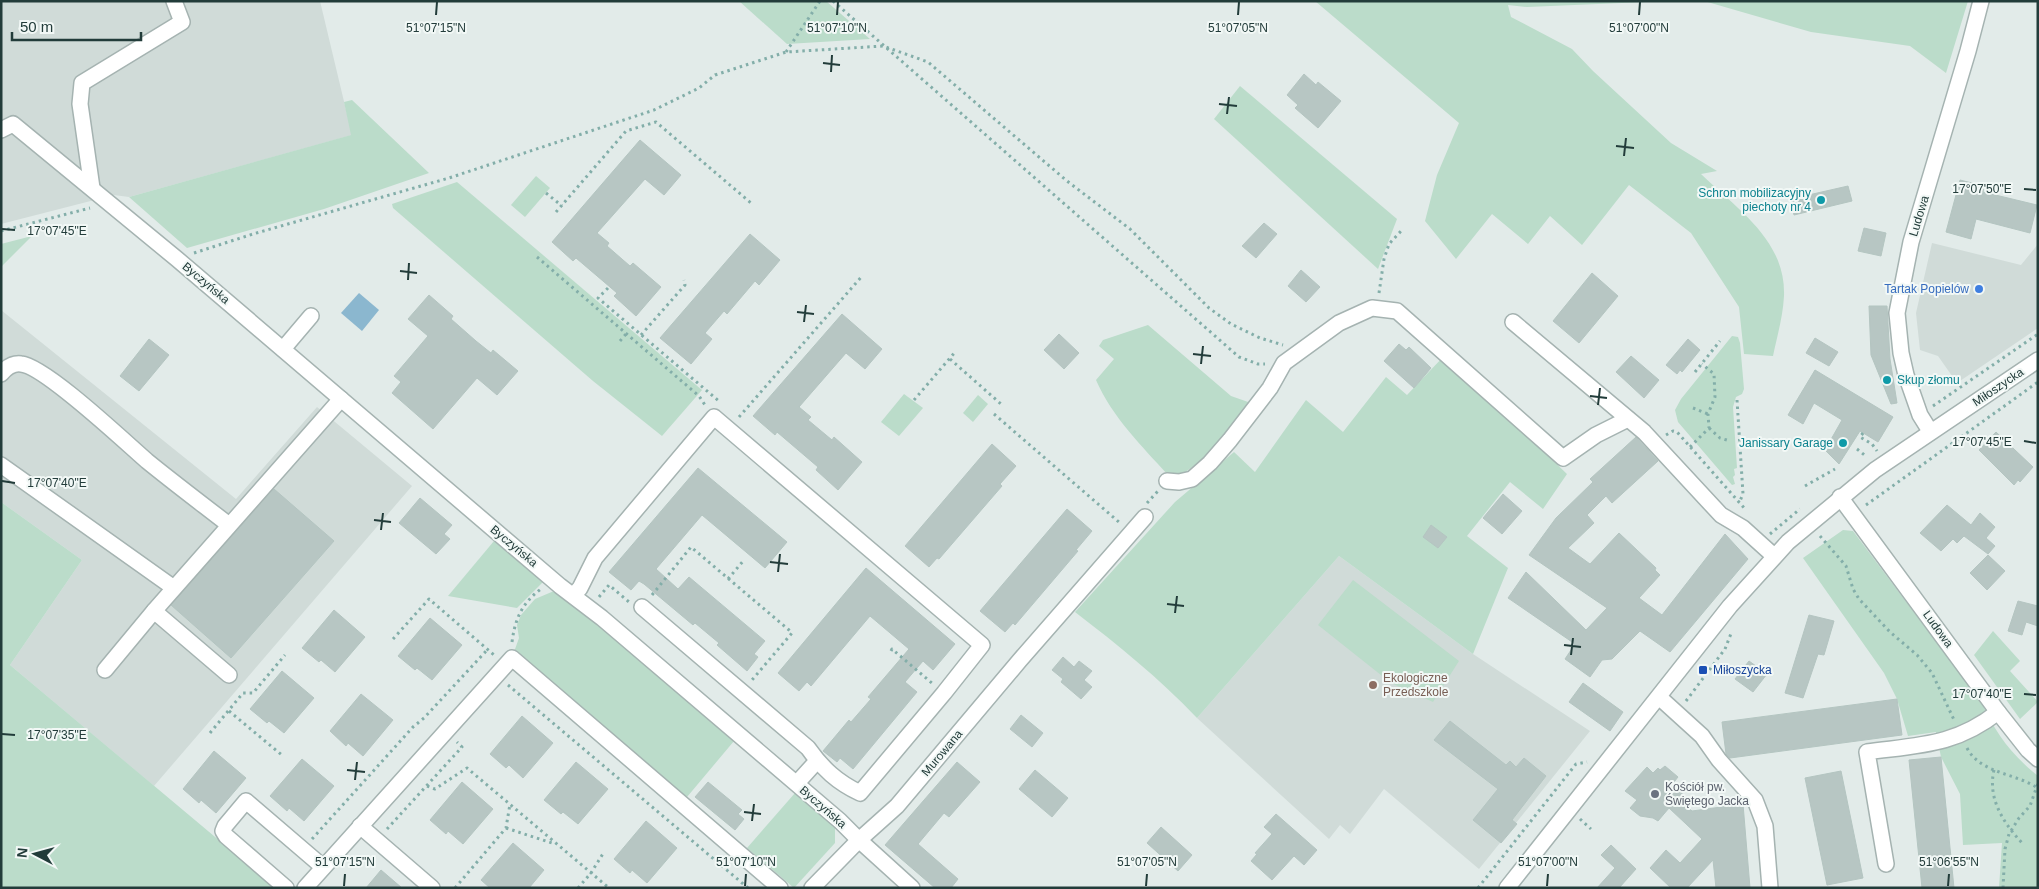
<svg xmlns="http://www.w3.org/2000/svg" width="2039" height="889" viewBox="0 0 2039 889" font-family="Helvetica,sans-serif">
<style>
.built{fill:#d0dbd8}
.green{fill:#bbdcca}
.water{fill:#8bb7cf}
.building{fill:#b7c6c3;stroke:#b4c5c1}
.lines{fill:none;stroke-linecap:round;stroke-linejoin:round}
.minor-casing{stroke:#a5b3b1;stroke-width:18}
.path{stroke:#83aea9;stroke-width:3;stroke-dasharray:2.5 4;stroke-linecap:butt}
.minor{stroke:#fff;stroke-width:15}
.ticks{fill:none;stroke:#223c3a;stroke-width:2}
.culture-dot{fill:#0f9aa8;stroke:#f2f8f6;stroke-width:2}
.shop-dot{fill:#3f7fe0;stroke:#f2f8f6;stroke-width:2}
.transit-dot{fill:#1a4fb4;stroke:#f2f8f6;stroke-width:2}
.education-dot{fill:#8d6e63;stroke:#f2f8f6;stroke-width:2}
.worship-dot{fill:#6b7280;stroke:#f2f8f6;stroke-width:2}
.labels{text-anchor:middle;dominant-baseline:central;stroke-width:4;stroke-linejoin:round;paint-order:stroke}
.culture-label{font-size:12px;fill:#0d838f;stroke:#f2f8f6;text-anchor:end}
.street-label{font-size:12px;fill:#223c3a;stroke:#f2f8f6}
.shop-label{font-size:12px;fill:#366cbe;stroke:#f2f8f6;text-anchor:end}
.transit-label{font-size:12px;fill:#164399;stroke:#f2f8f6;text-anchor:start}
.education-label{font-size:12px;fill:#785e54;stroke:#f2f8f6;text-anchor:start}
.worship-label{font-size:12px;fill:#5b616d;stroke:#f2f8f6;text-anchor:start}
.ticks-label{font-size:12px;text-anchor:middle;fill:#223c3a;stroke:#f2f8f6;stroke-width:4;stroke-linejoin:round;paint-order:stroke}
</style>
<rect width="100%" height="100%" fill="#e2ebe9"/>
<g class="built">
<path d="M1 1H320L352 135 129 197 114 195 1 224Z"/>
<path d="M1932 243 2021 265 2038 244V328L1957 383 1938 356 1920 350 1916 313Z"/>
<path d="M1 310 236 499 317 407 412 486 154 786 10 665 82 560 1 502Z"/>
<path d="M1339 556 1473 654 1590 731 1479 869 1384 789 1350 834 1340 825 1329 839 1197 718Z"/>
</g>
<g class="green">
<path d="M739 1H826L870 39 787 44Z"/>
<path d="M1315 1H1669L1527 7 1508 5 1511 17 1572 49 1593 71 1671 143 1717 171 1701 174C1737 209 1786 240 1784 296 1783 316 1777 337 1773 356L1744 354 1739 307 1691 233 1629 185 1582 245 1550 216 1528 244 1492 214 1456 259 1425 221 1437 175 1459 123Z"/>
<path d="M1704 1H1968L1946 73 1910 46 1811 32Z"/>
<path d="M1240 86 1397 219 1378 269 1214 119Z"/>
<path d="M352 100 429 173 324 209 187 248 129 197 351 135 344 102Z"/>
<path d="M536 176 550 188 525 217 511 205Z"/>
<path d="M457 182 702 390 662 436 593 381 393 208 392 204Z"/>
<path d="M32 236 1 267V244Z"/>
<path d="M1148 325 1231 396 1251 403 1218 448 1184 473 1168 475C1142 446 1112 417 1096 380L1114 359 1099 346 1103 340Z"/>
<path d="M1732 336 1738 337 1740 343 1744 389 1742 394 1736 397 1733 407 1737 468 1734 469 1735 475 1733 477 1735 484 1732 485 1678 422 1675 410 1681 399Z"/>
<path d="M1444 356 1567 474 1543 509 1510 482 1467 536 1508 568 1473 654 1339 556 1197 718C1159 678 1118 645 1075 612L1175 502 1234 452 1255 472 1306 400 1343 432 1386 377 1407 395Z"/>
<path d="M904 394 923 408 899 436 881 422Z"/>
<path d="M978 395 988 404 973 422 963 413Z"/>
<path d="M1 502 82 560 10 665 276 888H1Z"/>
<path d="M1843 530 1853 531 1982 703C1995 733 2012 755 2038 776V888H1999L2002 843 1963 845 1960 794 1941 757 1936 732 1908 736 1897 699 1884 673 1803 558Z"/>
<path d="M494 541 543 582 517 608 448 596Z"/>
<path d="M1353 580 1459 661 1433 702 1391 683 1318 625Z"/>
<path d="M554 591 596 623 734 741 687 797 514 652 519 638 517 625 521 615 535 599Z"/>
<path d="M1993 631 2020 661 2010 671 2038 702 2020 719 1974 655Z"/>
<path d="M795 793 835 826V843L794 888 747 848Z"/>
</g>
<path class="water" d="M359 293 379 310 362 331 341 313Z"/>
<g class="building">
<path d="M1304 74 1316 85 1318 82 1341 101 1318 128 1295 108 1298 105 1287 95Z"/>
<path d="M640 140 681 175 664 195 645 179 597 233 609 243 607 246 630 266 633 263 661 287 636 316 614 296 617 293 576 258 573 261 552 242Z"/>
<path d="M1960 180 1984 186 1983 192 2037 205 2030 233 1976 219 1971 239 1946 232Z"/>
<path d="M1848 186 1852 201 1794 215 1791 199Z"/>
<path d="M1264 223 1277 234 1256 258 1242 246Z"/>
<path d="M1864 228 1886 233 1881 256 1858 251Z"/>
<path d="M750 234 780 260 759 285 755 281 727 314 724 311 705 333 712 339 691 364 660 338Z"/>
<path d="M1301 270 1320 287 1306 302 1288 286Z"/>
<path d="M1592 273 1618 296 1579 343 1553 321Z"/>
<path d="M429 295 453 316 451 319 476 341 491 353 493 350 518 371 497 395 477 378 433 429 392 393 401 382 394 376 428 336 408 319Z"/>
<path d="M1869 306H1887L1890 359 1897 403 1891 404 1871 355Z"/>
<path d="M842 314 882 349 865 369 846 353 799 407 811 417 808 420 832 440 834 437 862 462 838 490 816 470 818 467 777 432 775 435 753 416Z"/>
<path d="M1059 334 1079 353 1064 369 1044 350Z"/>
<path d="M1815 338 1838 352 1829 366 1806 353Z"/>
<path d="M149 339 169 355 139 391 120 376Z"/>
<path d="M1688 339 1700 350 1682 372 1680 370 1677 374 1666 365Z"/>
<path d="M1399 344 1406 350 1409 347 1431 368 1414 388 1384 361Z"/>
<path d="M1631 356 1659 380 1644 398 1616 372Z"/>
<path d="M1815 370 1893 417 1878 442 1860 431 1839 464 1825 450 1842 420 1814 403 1803 424 1788 415Z"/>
<path d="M1996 432 2033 467 2020 482 2018 480 2014 485 1979 450Z"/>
<path d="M1636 437 1658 461 1612 503 1606 496 1587 515 1594 523 1568 548 1590 564 1619 533 1656 568 1655 570 1660 575 1639 598 1662 615 1725 534 1748 559 1670 652 1640 631 1612 659 1602 660 1590 677 1565 659 1575 644 1508 598 1526 572 1586 630 1607 608 1529 555 1556 518 1593 482 1590 479Z"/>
<path d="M992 444 1016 466 1000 484 1002 486 939 559 937 558 929 567 905 546Z"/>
<path d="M698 468 787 542 765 568 702 515 656 569 678 589 689 577 765 641 754 654 758 657 747 671 717 645 719 643 695 623 693 625 644 584 639 581 631 590 609 572Z"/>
<path d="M274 489 334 541 231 658 171 605Z"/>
<path d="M1503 494 1522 511 1502 534 1483 518Z"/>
<path d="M420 498 452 525 444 534 450 539 436 554 399 523Z"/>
<path d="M1947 505 1971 525 1980 513 1995 527 1986 538 1995 546 1988 554 1964 536 1957 543 1953 539 1941 551 1920 533Z"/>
<path d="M1067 509 1092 531 1076 550 1078 551 1015 625 1013 623 1005 632 980 611Z"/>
<path d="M1431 525 1447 537 1438 548 1423 537Z"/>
<path d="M1988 555 2005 571 1987 590 1970 573Z"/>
<path d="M866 568 955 644 933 670 923 661 905 682 917 692 853 769 840 758 837 762 823 751 849 720 851 722 871 699 868 697 909 649 870 616 811 686 807 682 799 691 778 673Z"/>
<path d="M2018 601 2038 606V626L2026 622 2022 635 2008 631Z"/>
<path d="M334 610 365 637 335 672 321 660 319 662 302 648Z"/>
<path d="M1809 615 1834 621 1824 655 1818 654 1803 698 1785 693Z"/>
<path d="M430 618 462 645 432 680 417 668 415 670 398 656Z"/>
<path d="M1063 657 1074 667 1079 661 1092 671 1084 680 1092 687 1081 699 1061 682 1063 679 1052 670Z"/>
<path d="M1749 661 1767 674 1753 692 1735 679Z"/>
<path d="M282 671 314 698 284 733 269 721 267 723 250 709Z"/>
<path d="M1583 683 1623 712 1610 731 1569 702Z"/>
<path d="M361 694 393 720 363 756 348 743 346 746 330 731Z"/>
<path d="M1897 699 1902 735 1730 758 1726 754 1722 722Z"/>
<path d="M1021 715 1043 733 1032 747 1010 729Z"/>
<path d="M522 716 553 743 523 778 509 765 506 768 490 754Z"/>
<path d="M1450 721 1506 765 1510 761 1516 767 1524 758 1546 776 1512 820 1517 824 1501 843 1473 820 1498 789 1434 740Z"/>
<path d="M214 751 246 778 216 813 201 800 199 803 183 789Z"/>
<path d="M1941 757 1954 888H1922L1909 760Z"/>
<path d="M302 759 334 786 304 821 289 808 287 811 270 796Z"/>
<path d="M576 762 608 789 578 824 563 812 561 814 544 800Z"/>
<path d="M957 762 980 782 949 817 944 813 918 844 958 879 951 888H935L885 845Z"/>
<path d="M1665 766 1678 777 1674 782 1684 791 1678 798 1692 811 1743 804 1750 888H1716L1713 860 1687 888H1671L1650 868 1666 850 1680 863 1702 839 1669 808 1658 821 1653 818 1640 816 1630 808 1637 800 1625 791 1647 767 1653 773 1658 768 1660 770Z"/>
<path d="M1035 770 1068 798 1052 817 1019 789Z"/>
<path d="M1841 771 1863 878 1827 885 1805 778Z"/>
<path d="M462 782 493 809 463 844 448 831 446 834 430 820Z"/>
<path d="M708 782 742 810 738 814 744 819 735 830 695 797Z"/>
<path d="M1276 814 1317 850 1304 865 1294 856 1272 880 1251 861 1257 854 1255 853 1272 834 1264 827Z"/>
<path d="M646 821 677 848 647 883 632 870 630 873 614 859Z"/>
<path d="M1161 827 1192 855 1178 871 1147 843Z"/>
<path d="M513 843 544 870 529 888H490L481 880Z"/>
<path d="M1611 845 1636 869 1619 888H1597L1615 868 1601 855Z"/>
<path d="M381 870 402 888H366Z"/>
</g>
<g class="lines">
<defs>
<g id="minor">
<path d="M1 130 13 124 177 259 560 586 602 618 840 821 859 840 912 888"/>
<path d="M92 188 80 104 82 83 182 22 174 1"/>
<path d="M1513 322 1644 432 1721 515 1743 528 1774 556"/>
<path d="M283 349 311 316"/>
<path d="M1 374C6 368 13 363 21 364 45 366 125 442 147 461 174 483 202 504 229 525"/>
<path d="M1930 431 1920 415 1906 375 1901 353 1897 313 1911 242 1968 51 1981 1"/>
<path d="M1 465 174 588"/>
<path d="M1167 481 1179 482 1192 479 1210 463 1230 440 1270 388 1284 363 1339 323 1372 308 1397 311 1563 458 1596 435 1628 419"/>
<path d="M1840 497 1998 712 2028 750 2038 759"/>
<path d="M574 595 580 588 595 558 714 417 982 645 944 693 860 793C837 782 823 769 808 748L642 607"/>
<path d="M105 670 154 611"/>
<path d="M229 675 154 611 341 399"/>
<path d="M1659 697 1702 736 1719 760 1755 800 1765 826 1770 888"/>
<path d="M797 783 817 761"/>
<path d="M360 826 432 888"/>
<path d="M1886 864 1867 752C1918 745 1955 746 1998 712"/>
<path d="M286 888 226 836 223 831 225 826 246 801 323 867"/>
<path d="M305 888 512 658 780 888"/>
<path d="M812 888 859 840 897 806 1020 660 1145 517"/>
<path d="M1507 888 1730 606 1788 542 1875 470 2038 360"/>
</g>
</defs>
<use href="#minor" class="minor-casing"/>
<g class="path">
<path d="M833 1 1239 357 1258 364H1265"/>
<path d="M786 52 820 1"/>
<path d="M546 193 562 206"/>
<path d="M556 212 626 131 656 122 751 203"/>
<path d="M1 231 90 208"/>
<path d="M194 253 253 234 449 178 654 110 699 88 715 75 786 52 883 46 928 62 1067 181 1130 229 1209 308 1231 324 1260 338 1283 345"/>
<path d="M537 257 699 396 705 405"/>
<path d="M608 288 598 298 720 402"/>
<path d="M1379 293 1384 259 1389 244 1402 230"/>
<path d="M641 335 685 285 684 280"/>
<path d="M620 341 626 334"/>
<path d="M950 359 1001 404"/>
<path d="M1695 372 1720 341"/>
<path d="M914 400 956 351"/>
<path d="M1737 400 1743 494 1739 503"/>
<path d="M1933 406 2038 334"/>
<path d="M1693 408 1708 414"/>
<path d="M994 414 1120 523"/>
<path d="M739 417 863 275"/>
<path d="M1709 428 1720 438 1730 441"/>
<path d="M1863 433 1860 437 1872 444 1877 451"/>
<path d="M1666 435 1673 431 1677 432 1746 510"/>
<path d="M1690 447 1709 428 1708 414 1715 397 1714 374 1702 364"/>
<path d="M1857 449 1867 457"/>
<path d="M1805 486 1835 469"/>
<path d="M1147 503 1158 491"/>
<path d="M1866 505 2038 382"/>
<path d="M1770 534 1800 509"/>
<path d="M1820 536 1846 566 1853 589 1859 599 1890 632 1917 655 1932 673 1955 722"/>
<path d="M728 579 744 560"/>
<path d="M652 595 691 547 789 630 792 633 752 680"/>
<path d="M599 597 609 585 629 602"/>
<path d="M393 639 429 599 494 655"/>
<path d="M512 642C515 619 522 603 541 589"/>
<path d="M891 651 892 649 933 684"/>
<path d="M508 685 748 888"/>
<path d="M1686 701 1725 649 1732 631"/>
<path d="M229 711 283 756"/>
<path d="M210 733 243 693H253L285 655"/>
<path d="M1967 748C1980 773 2014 773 2036 787"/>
<path d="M1994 770C1987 800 2005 825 2024 845"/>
<path d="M427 786 435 789 467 768 609 888"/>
<path d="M1580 819 1591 829"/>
<path d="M506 828 555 844"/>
<path d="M387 829 462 747 457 742"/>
<path d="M312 839 413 727 424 718 488 649"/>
<path d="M455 888 506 828 510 804"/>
<path d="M578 888 591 873 604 852"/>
<path d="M1478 888 1576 764 1587 762"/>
<path d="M2003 888 2005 849 2009 834 2019 818 2030 806 2038 783"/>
</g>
<use href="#minor" class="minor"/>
</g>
<path class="ticks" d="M436 15 437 2M837 15 838 2M1238 15 1239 2M1639 15 1640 2M823 63 840 65M831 72 832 55M1219 104 1237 106M1227 114 1229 97M1616 146 1634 148M1624 156 1626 138M2024 189 2036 190M2 229 15 230M400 271 417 273M408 280 409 263M797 312 814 314M804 322 806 305M1193 354 1211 356M1201 364 1203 346M1590 396 1607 398M1598 405 1600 388M2024 441 2036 443M2 481 15 483M374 520 391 522M381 530 383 513M770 562 788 564M778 572 780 554M1167 604 1184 606M1175 613 1177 596M1564 645 1581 647M1571 655 1573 638M2024 694 2036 695M2 734 15 735M347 770 365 772M355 780 357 762M744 812 761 814M752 821 754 804M344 886 345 874M745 886 746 874M1146 886 1147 874M1547 886 1548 874M1948 886 1949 874"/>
<g class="culture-dot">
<circle cx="1821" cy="200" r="5"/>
<circle cx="1887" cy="380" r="5"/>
<circle cx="1843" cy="443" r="5"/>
</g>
<circle class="shop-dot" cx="1979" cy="289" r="5"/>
<rect class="transit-dot" x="1698" y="665" width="10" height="10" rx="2.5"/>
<circle class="education-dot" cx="1373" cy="685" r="5"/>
<circle class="worship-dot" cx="1655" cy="794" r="5"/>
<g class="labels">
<g class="culture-label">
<text x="1811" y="193">Schron mobilizacyjny<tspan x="1811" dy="14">piechoty nr 4</tspan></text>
<text x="1897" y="380" text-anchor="start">Skup złomu</text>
<text x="1833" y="443">Janissary Garage</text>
</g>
<g class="street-label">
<text transform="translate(1919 216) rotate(-73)">Ludowa</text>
<text transform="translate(206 283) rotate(40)">Byczyńska</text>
<text transform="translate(1998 387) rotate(-34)">Miłoszycka</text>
<text transform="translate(514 546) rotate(40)">Byczyńska</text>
<text transform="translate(1938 629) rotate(54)">Ludowa</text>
<text transform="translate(942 753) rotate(-50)">Murowana</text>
<text transform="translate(823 807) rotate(41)">Byczyńska</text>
</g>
<g class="shop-label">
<text x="1969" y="289">Tartak Popielów</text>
</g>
<g class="transit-label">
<text x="1713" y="670">Miłoszycka</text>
</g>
<g class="education-label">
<text x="1383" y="678">Ekologiczne<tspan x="1383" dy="14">Przedszkole</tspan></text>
</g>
<g class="worship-label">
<text x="1665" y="787">Kościół pw.<tspan x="1665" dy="14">Świętego Jacka</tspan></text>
</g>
</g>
<g class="ticks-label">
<text x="436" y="32">51°07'15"N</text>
<text x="837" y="32">51°07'10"N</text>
<text x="1238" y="32">51°07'05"N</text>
<text x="1639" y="32">51°07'00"N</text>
<text x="1982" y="193">17°07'50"E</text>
<text x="57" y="235">17°07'45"E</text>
<text x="1982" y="446">17°07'45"E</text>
<text x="57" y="487">17°07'40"E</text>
<text x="1982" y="698">17°07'40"E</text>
<text x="57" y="739">17°07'35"E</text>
<text x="345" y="866">51°07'15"N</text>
<text x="746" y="866">51°07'10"N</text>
<text x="1147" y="866">51°07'05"N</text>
<text x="1548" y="866">51°07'00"N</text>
<text x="1949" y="866">51°06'55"N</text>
</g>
<rect width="2039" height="889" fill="none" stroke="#223c3a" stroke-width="5"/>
<g transform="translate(35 854) rotate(276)" stroke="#f2f8f6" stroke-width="4" paint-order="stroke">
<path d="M0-4L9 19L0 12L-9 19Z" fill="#223c3a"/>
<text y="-8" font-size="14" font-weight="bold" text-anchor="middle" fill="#223c3a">N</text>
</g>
<path d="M12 32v8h129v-8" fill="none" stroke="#223c3a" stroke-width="2.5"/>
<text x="20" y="32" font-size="15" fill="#223c3a" stroke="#f2f8f6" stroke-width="4" paint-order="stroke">50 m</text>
</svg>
